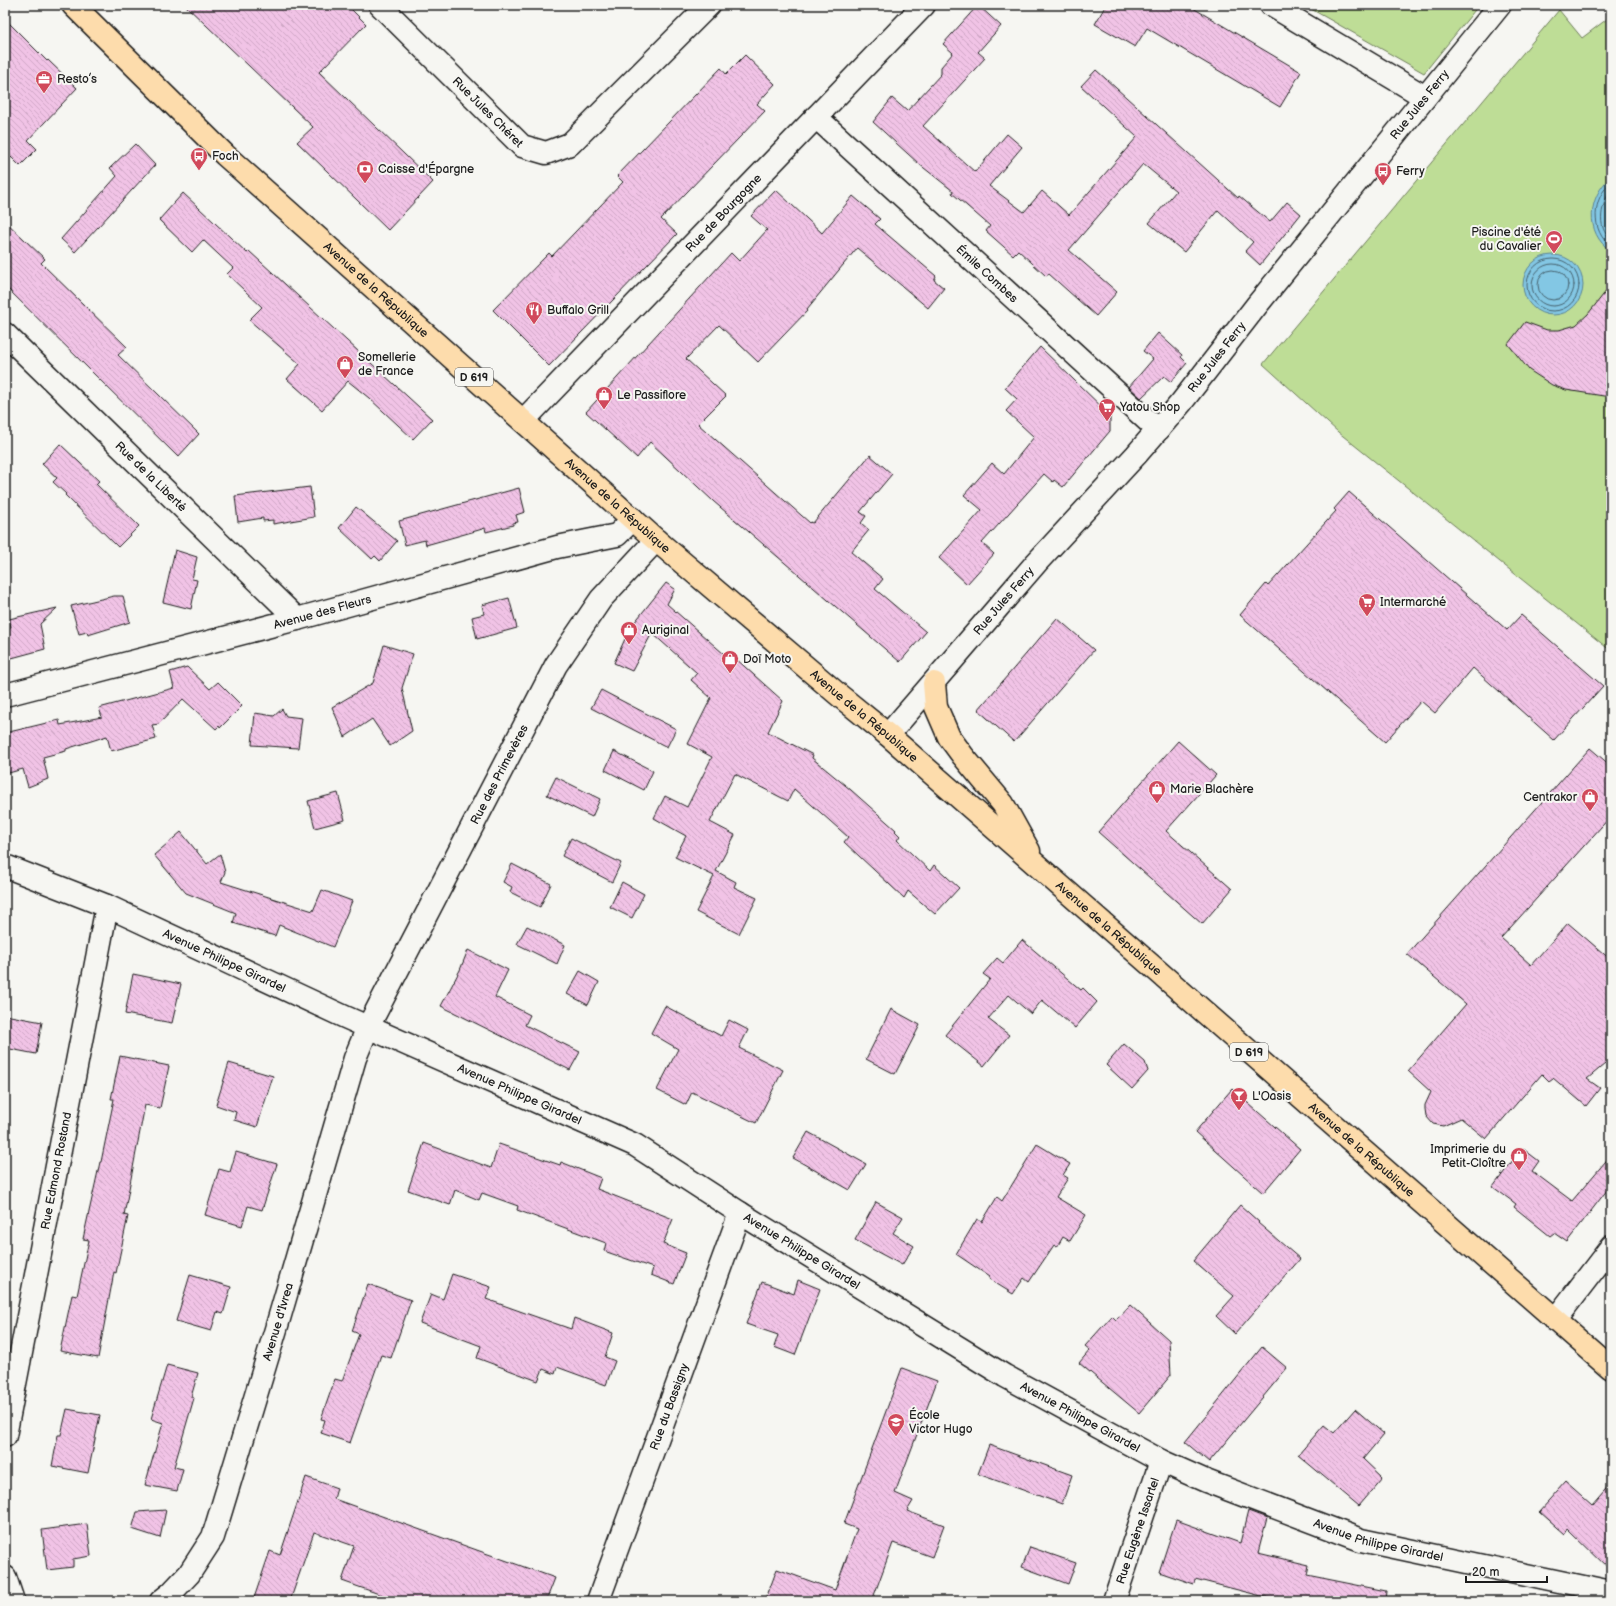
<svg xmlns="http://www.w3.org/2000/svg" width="1616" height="1606" viewBox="0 0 1616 1606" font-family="'Balsamiq Sans',sans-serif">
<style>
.green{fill:#bedd96;stroke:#6d7c59}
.water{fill:#83c7e4;stroke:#5a8394}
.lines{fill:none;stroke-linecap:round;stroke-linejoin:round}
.shore{stroke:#45606c;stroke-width:1}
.building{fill:url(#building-back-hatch);stroke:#1c1c1c}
.street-casing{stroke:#1c1c1c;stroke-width:25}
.secondary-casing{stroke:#1c1c1c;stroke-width:25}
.primary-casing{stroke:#1c1c1c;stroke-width:25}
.street{stroke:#f6f6f2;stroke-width:22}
.secondary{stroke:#f6f6f2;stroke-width:22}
.primary{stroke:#fddcac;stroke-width:22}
.labels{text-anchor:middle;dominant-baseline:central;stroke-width:4;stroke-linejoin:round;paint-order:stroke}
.shield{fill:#f6f6f2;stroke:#5d5d5c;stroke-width:1}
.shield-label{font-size:11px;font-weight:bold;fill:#1c1c1c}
.poi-label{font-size:12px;fill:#1c1c1c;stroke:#f6f6f2;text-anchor:start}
.street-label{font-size:12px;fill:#1c1c1c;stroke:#f6f6f2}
</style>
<defs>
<pattern id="building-back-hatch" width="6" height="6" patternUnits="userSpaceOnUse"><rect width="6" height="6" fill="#f1c3e6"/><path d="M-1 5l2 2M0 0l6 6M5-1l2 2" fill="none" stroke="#cea7c5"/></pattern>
</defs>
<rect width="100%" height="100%" fill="#f6f6f2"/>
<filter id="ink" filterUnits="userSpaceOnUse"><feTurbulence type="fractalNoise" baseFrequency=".025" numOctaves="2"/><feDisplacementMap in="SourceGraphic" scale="8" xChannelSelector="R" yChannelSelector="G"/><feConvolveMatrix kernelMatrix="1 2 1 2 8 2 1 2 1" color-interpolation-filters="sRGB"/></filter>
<g filter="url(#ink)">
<g class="green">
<path d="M1304 5H1479L1424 73Z"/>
<path d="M1559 10 1582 38 1611 16V651L1338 432 1263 364Z"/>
</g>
<g class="water">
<path d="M1611 177V251C1584 233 1588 196 1611 177Z"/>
<circle cx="1553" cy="285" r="30"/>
</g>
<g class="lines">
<g class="shore">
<path d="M1611 183C1592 197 1590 232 1611 246"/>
<path d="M1611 189C1602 205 1595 225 1611 240"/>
<circle cx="1553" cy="285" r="26"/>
<circle cx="1553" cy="285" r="21"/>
<circle cx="1553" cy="285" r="15"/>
</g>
</g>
<g class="building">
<path d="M185 5H347L366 24 319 72 433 182 388 230 297 142 313 127Z"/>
<path d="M978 5 1001 26 978 52 985 58 923 126 975 172 1007 134 1022 147 989 186 1024 212 1042 191 1069 215 1137 137 1081 86 1096 70 1238 198 1239 196 1270 222 1287 202 1301 214 1260 265 1245 251 1253 242 1218 210 1184 252 1149 223 1176 191 1143 164 1069 250 1117 292 1096 316 1049 274 1046 276 1018 250 1013 255 986 231 990 226 952 193 953 191 919 164 873 122 892 98 907 111 941 74V67L953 53 943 44Z"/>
<path d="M1106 5H1188L1301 72 1280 107 1147 28 1135 47 1095 24Z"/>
<path d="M5 19 47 61 48 60 77 88 28 140 37 149 20 166 11 157 5 164Z"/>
<path d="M745 55 775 84 757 104 765 111 661 219 677 234 549 366 493 310 549 253 552 256 623 182 617 176 721 68 726 74Z"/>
<path d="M135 144 155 165 75 252 61 239 117 176 110 168Z"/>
<path d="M776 190 822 233 853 196 880 219 875 224 936 276 934 280 944 288 928 308 857 248 807 309 808 310 758 362 719 325 686 359 726 396 698 424 810 523 811 522 813 523 870 455 892 474 860 512 866 516 861 523 869 530 851 552 883 579 875 589 926 632 900 662 713 501 650 442 637 458 586 412 731 253 739 261 767 230 751 216Z"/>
<path d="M183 193 247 253 249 251 432 419 413 439 369 398 348 381 322 410 287 379 300 364 249 320 262 307 227 274 233 268 203 240 192 252 159 220Z"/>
<path d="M5 221 45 259 41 263 127 347 118 355 199 434 178 457 5 286Z"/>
<path d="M1611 285V382L1605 385 1610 397 1566 390 1552 385 1529 370 1508 344 1525 322 1547 330H1559L1576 325 1588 314Z"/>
<path d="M1158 333 1182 355 1181 357 1187 363 1171 382 1164 376 1141 398 1129 387 1153 359 1143 351Z"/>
<path d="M1040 347 1110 415V431L1063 487 1054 480 1053 482 1044 474 982 543 994 554 967 584 939 558 982 510 964 495 992 463 1004 474 1034 437 1006 411 1017 399 1005 388Z"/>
<path d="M60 444 99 481 96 484 139 526 118 547 65 495 66 494 53 482 57 478 42 464Z"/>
<path d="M310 487 314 517 273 524V520L263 521V518L238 522 235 496Z"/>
<path d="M519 488 525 512 516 515 518 522 513 523V525L486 532 485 528 479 530 426 545 425 540 405 545 399 521Z"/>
<path d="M1349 492 1507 630 1521 615 1603 686 1554 740 1473 668 1435 713 1421 701 1385 742 1240 615 1266 584 1268 586 1336 511 1334 509Z"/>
<path d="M356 507 397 541 380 561 375 556 372 559 339 528Z"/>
<path d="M175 550 197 557 192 579 197 580 191 609 163 602Z"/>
<path d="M666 583 675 589 667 604 732 661 735 658 783 701 768 732 813 755 812 758 851 790 896 830 895 831 900 836 897 840 930 871 934 865 959 888 935 914 908 891 904 898 844 842 848 837 794 789 788 801 735 774 710 822 735 835 716 871 736 882 734 887 757 898 739 934 696 912 714 876 675 857 686 836 654 818 665 796 687 807 712 757 688 744 711 698 691 680 697 673 652 633 632 671 614 663 630 628Z"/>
<path d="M114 596H123L130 622 88 635 87 632 79 634 71 606Z"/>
<path d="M509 598 517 628 477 639 472 617 484 614 482 605Z"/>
<path d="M57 608 40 624 45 649 8 659 5 647V629L11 627 9 619Z"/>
<path d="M1057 618 1094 650 1014 742 978 710Z"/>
<path d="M384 645 413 654 402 688 412 731 390 746 372 719 345 737 332 707 373 683Z"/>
<path d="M187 667 210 689 218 682 242 706 220 728 219 726 216 729 183 699 159 724 152 725 156 739 111 751 107 736 66 749V751L43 757 48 779 28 787 23 769 5 774V733L59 720 60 725 102 717 99 708 174 688 170 672Z"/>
<path d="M601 690 676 729 667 747 591 708Z"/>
<path d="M282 709 286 716 302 718 298 748 252 745 255 713 274 716Z"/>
<path d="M1178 741 1216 775 1166 831 1232 889 1202 924 1098 832Z"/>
<path d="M1590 748 1611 766V816L1501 938 1531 965 1568 923 1611 960V1059L1587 1079 1600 1088 1586 1106 1553 1078 1549 1081 1542 1074 1486 1139 1461 1118 1443 1126 1433 1124 1426 1116 1425 1109V1105L1431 1092 1408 1071 1466 1004 1407 954Z"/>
<path d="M614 751 653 771 644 790 605 770Z"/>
<path d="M556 777 600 799 592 817 547 795Z"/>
<path d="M338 793 345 820 315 828 308 801Z"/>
<path d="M181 832 207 864 220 854 225 872 221 882 313 911 322 890 352 901 333 947 279 925 275 936 233 923 236 913 186 893 154 855Z"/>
<path d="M571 838 621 863 612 882 562 856Z"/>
<path d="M512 864 551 884 540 907 510 892 512 887 503 882Z"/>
<path d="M622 882 644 894 632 918 610 907Z"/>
<path d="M527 926 565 945 557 964 517 944Z"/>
<path d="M1022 940 1081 990 1083 988 1097 1002 1075 1028 1042 1000 1031 1014 1009 995 988 1019 1009 1035 984 1066 945 1035 990 979 983 974 997 958 1003 963Z"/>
<path d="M468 950 508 970 495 997 530 1015 525 1025 580 1052 570 1070 441 1006 460 970Z"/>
<path d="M580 971 599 982 588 1005 567 994Z"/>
<path d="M133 974 181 984 172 1023 125 1014Z"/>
<path d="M665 1006 721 1036 729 1020 748 1030 739 1048 783 1070 756 1123 692 1092 686 1105 657 1090 678 1049 651 1033Z"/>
<path d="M891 1009 920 1025 895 1074 866 1059Z"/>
<path d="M5 1015 42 1022 36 1054 5 1048Z"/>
<path d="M1124 1044 1145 1062 1148 1071 1132 1089 1106 1065Z"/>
<path d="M120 1056 169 1066 160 1108 145 1105 124 1215 128 1216 116 1273 114 1272 98 1358 60 1351 72 1295 77 1296 89 1240 83 1239 100 1162H101L114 1099H111Z"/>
<path d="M229 1063 273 1076 257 1127 234 1120 236 1112 216 1105Z"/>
<path d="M1232 1089 1300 1149 1263 1193 1195 1132Z"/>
<path d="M808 1132 866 1164 850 1190 793 1158Z"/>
<path d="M424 1143 491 1168 499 1144 560 1165 561 1162 601 1178 597 1189 673 1219 663 1244 686 1253 674 1284 651 1275 653 1268 604 1251 606 1243 517 1210 518 1206 482 1193 479 1200 455 1190 450 1205 408 1190Z"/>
<path d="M1037 1144 1070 1164 1063 1175 1068 1178 1056 1197 1086 1215 1070 1241 1063 1237 1057 1247 1054 1245 1029 1282 1024 1278 1013 1294 989 1279 990 1277 956 1254 977 1219 982 1222 997 1197 1002 1201Z"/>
<path d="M1522 1148 1539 1161 1532 1171 1572 1201 1611 1155V1185L1567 1242 1554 1233 1550 1236 1514 1207 1516 1204 1493 1187Z"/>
<path d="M236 1152 277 1164 262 1210 248 1206 242 1226 205 1215 219 1169 230 1172Z"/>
<path d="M876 1202 903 1217 893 1233 914 1246 902 1265 855 1240Z"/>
<path d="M1240 1205 1259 1222 1258 1223 1300 1259 1235 1334 1216 1316 1234 1296 1193 1261Z"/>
<path d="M452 1274 491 1287 486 1299 528 1314 571 1329 574 1318 613 1333 605 1357 615 1361 606 1385 557 1367 555 1374 543 1369 538 1381 477 1358 481 1346 420 1323 431 1294 443 1299Z"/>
<path d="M190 1275 231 1287 223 1314 217 1312 211 1331 176 1321Z"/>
<path d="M798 1280 820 1289 795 1355 774 1347 778 1335 746 1324 762 1282 794 1294Z"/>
<path d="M368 1284 411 1300 391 1358 381 1355 350 1443 321 1433 325 1420 321 1419 335 1379 342 1381 359 1334 352 1331Z"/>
<path d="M1130 1305 1169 1340 1171 1375 1139 1413 1079 1363 1090 1350 1085 1346 1112 1316 1116 1320Z"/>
<path d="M1262 1347 1287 1368 1209 1462 1185 1442Z"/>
<path d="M167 1365 198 1373 191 1397 194 1398 174 1467 183 1469 177 1491 145 1485 163 1423 151 1419Z"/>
<path d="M902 1368 937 1381 895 1493 913 1501 907 1511 944 1525 932 1557 893 1543 872 1601H765L777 1569 835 1590 857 1529 844 1524Z"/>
<path d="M67 1409 100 1415 88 1473 52 1466 58 1435H61Z"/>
<path d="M1355 1409 1384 1434 1363 1459 1383 1478 1359 1506 1298 1455 1324 1425 1334 1433Z"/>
<path d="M989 1445 1072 1475 1062 1504 978 1474Z"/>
<path d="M306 1477 337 1488 334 1499 555 1578 546 1601H399L342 1581 354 1546 314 1532 290 1601H253L270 1551 280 1555Z"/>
<path d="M1566 1481 1592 1504 1611 1482V1571L1569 1530 1566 1535 1539 1511Z"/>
<path d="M166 1510 160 1538 132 1529 137 1512Z"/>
<path d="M1248 1511 1267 1518 1258 1553 1309 1565 1307 1575 1386 1591 1385 1601H1281L1195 1579 1194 1584 1159 1572 1176 1520 1240 1543Z"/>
<path d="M87 1524 91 1556 73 1559V1567L47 1570 42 1530Z"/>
<path d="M1030 1547 1076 1563 1068 1584 1022 1567Z"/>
</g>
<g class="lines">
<defs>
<g id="street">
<path id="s1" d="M380 5 522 146 546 153 570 144 709 5"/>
<path d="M1271 5 1425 97"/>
<path id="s2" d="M816 117 1148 421 1159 429"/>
<path id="s3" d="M5 334 297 619"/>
<path id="s4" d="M523 421 924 5"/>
<path id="s5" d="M5 695 297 619 557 547 617 535 633 519"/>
<path id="s6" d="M5 866 107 906 345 1017 635 1145 740 1213 1005 1376 1161 1461 1206 1481 1361 1540 1611 1593"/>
<path d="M1555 1320 1611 1247"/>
<path id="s7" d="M5 1436 107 906"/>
<path d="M5 1577 13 1601"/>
<path id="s8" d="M161 1601 171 1593 189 1574 213 1537 276 1329 355 1058 368 1027 556 665 601 599 656 540"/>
<path id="s9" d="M598 1601 740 1213"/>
<path id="s10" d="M1114 1601 1161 1461"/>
</g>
<g id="secondary">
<path id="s11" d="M888 735 1037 562 1136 455 1181 403 1257 305 1500 5"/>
</g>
<g id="primary">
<path id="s12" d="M73 5 225 155 656 540 840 696 888 735 1611 1368"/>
<path d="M934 683 936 707 949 737 963 756 1003 804 1029 851"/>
</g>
</defs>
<use href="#street" class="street-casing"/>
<use href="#secondary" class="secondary-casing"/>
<use href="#primary" class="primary-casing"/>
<use href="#street" class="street"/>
<use href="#secondary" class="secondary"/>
<use href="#primary" class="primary"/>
</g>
</g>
<defs>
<symbol id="office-pin" viewBox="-11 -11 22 30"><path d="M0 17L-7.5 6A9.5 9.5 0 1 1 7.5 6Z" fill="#d1495b" stroke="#f6f6f2"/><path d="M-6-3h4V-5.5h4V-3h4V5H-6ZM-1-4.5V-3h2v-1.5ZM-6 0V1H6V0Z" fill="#fff"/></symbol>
<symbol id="bus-pin" viewBox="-11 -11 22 30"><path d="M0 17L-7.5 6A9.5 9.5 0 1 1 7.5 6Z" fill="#d1495b" stroke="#f6f6f2"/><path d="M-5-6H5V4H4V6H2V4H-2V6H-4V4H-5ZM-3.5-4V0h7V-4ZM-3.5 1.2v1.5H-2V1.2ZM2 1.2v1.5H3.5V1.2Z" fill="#fff"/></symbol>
<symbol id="bank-pin" viewBox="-11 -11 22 30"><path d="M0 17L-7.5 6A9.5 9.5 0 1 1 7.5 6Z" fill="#d1495b" stroke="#f6f6f2"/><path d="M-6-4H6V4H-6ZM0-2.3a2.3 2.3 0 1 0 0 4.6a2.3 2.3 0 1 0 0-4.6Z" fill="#fff"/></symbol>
<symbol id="stadium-pin" viewBox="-11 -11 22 30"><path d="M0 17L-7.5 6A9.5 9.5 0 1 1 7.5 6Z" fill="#d1495b" stroke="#f6f6f2"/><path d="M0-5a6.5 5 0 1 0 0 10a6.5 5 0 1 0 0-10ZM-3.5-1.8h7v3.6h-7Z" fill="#fff"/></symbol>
<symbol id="restaurant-pin" viewBox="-11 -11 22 30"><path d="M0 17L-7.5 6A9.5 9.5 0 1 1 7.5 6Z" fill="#d1495b" stroke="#f6f6f2"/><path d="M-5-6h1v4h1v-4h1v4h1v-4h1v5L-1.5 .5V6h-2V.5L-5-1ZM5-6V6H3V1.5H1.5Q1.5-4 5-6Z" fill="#fff"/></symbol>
<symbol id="shop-pin" viewBox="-11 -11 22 30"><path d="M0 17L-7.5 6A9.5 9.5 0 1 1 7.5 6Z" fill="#d1495b" stroke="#f6f6f2"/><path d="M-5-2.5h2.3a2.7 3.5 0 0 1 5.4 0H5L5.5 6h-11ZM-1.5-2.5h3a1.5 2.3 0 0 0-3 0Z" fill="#fff"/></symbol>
<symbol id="supermarket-pin" viewBox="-11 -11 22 30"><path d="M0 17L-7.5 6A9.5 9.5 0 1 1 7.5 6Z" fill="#d1495b" stroke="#f6f6f2"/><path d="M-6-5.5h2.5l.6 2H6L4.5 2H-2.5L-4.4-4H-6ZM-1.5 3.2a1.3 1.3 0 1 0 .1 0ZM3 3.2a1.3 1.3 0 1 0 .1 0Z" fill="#fff"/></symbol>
<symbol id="bar-pin" viewBox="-11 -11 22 30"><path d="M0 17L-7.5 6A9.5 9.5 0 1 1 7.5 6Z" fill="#d1495b" stroke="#f6f6f2"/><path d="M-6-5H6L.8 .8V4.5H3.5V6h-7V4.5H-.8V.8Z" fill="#fff"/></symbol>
<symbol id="school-pin" viewBox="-11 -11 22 30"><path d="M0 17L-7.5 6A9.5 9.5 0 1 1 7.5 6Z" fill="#d1495b" stroke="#f6f6f2"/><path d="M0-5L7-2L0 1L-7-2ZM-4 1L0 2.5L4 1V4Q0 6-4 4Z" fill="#fff"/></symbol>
</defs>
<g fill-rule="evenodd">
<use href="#office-pin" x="34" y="69" width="20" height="27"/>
<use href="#bus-pin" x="189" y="146" width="20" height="27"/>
<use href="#bank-pin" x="355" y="159" width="20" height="27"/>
<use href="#bus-pin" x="1373" y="161" width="20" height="27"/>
<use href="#stadium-pin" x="1544" y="229" width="20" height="27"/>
<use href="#restaurant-pin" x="524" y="300" width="20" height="27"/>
<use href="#shop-pin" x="335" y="354" width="20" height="27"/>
<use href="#shop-pin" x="594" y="385" width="20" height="27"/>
<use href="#supermarket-pin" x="1097" y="397" width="20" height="27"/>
<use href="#supermarket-pin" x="1357" y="592" width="20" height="27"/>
<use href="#shop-pin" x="619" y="620" width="20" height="27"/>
<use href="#shop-pin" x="720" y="649" width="20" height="27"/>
<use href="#shop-pin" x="1147" y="779" width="20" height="27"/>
<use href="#shop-pin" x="1580" y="787" width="20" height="27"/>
<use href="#bar-pin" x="1229" y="1086" width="20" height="27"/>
<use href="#shop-pin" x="1509" y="1146" width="20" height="27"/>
<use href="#school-pin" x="886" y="1412" width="20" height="27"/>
</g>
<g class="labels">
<g class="shield">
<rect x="455" y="368" width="38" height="18" rx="3"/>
<rect x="1230" y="1043" width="38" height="18" rx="3"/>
</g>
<g class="shield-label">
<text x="474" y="377">D 619</text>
<text x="1249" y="1052">D 619</text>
</g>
<g class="poi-label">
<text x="57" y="79">Resto’s</text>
<text x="212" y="156">Foch</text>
<text x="378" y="169">Caisse d'Épargne</text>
<text x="1396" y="171">Ferry</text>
<text x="1541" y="232" text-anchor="end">Piscine d'été<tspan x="1541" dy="14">du Cavalier</tspan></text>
<text x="547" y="310">Buffalo Grill</text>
<text x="358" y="357">Somellerie<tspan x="358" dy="14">de France</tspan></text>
<text x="617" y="395">Le Passiflore</text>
<text x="1120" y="407">Yatou Shop</text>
<text x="1380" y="602">Intermarché</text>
<text x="642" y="630">Auriginal</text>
<text x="743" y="659">Doï Moto</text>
<text x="1170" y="789">Marie Blachère</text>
<text x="1577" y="797" text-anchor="end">Centrakor</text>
<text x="1252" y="1096">L'Oasis</text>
<text x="1506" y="1149" text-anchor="end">Imprimerie du<tspan x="1506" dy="14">Petit-Cloître</tspan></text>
<text x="909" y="1415">École<tspan x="909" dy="14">Victor Hugo</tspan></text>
</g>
<g class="street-label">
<text stroke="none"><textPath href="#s11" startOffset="825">Rue Jules Ferry</textPath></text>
<text stroke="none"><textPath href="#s1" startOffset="152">Rue Jules Chéret</textPath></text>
<text stroke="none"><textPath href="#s4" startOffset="289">Rue de Bourgogne</textPath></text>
<text stroke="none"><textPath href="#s2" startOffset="232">Émile Combes</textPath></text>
<text stroke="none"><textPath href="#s12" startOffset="416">Avenue de la République</textPath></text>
<text stroke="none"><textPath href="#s11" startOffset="501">Rue Jules Ferry</textPath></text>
<text stroke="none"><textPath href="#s3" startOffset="204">Rue de la Liberté</textPath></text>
<text stroke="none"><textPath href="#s12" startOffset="740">Avenue de la République</textPath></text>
<text stroke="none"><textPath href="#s11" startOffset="177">Rue Jules Ferry</textPath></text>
<text stroke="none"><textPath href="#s5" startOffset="328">Avenue des Fleurs</textPath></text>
<text stroke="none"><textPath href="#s12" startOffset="1064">Avenue de la République</textPath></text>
<text stroke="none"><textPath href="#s8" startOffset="901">Rue des Primevères</textPath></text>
<text stroke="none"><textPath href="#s12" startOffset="1388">Avenue de la République</textPath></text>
<text stroke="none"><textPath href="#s6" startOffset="239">Avenue Philippe Girardel</textPath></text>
<text stroke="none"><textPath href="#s6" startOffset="563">Avenue Philippe Girardel</textPath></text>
<text stroke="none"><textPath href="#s12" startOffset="1724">Avenue de la République</textPath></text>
<text stroke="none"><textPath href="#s7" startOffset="270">Rue Edmond Rostand</textPath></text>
<text stroke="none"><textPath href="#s6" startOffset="887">Avenue Philippe Girardel</textPath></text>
<text stroke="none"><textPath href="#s8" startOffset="308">Avenue d'Ivrea</textPath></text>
<text stroke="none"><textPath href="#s9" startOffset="207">Rue du Bassigny</textPath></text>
<text stroke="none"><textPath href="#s6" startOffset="1211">Avenue Philippe Girardel</textPath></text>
<text stroke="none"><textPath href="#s10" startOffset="74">Rue Eugène Issartel</textPath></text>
<text stroke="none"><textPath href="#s6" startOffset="1535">Avenue Philippe Girardel</textPath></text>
</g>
</g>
<rect width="1616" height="1606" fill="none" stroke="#f6f6f2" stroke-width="20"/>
<rect x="10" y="10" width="1596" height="1586" fill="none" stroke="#1c1c1c" stroke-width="1.5" filter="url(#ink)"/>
<path d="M1466 1576v6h81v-6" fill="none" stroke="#1c1c1c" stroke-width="2"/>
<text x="1472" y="1576" font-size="12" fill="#1c1c1c" stroke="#f6f6f2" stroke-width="3" paint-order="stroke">20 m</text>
</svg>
